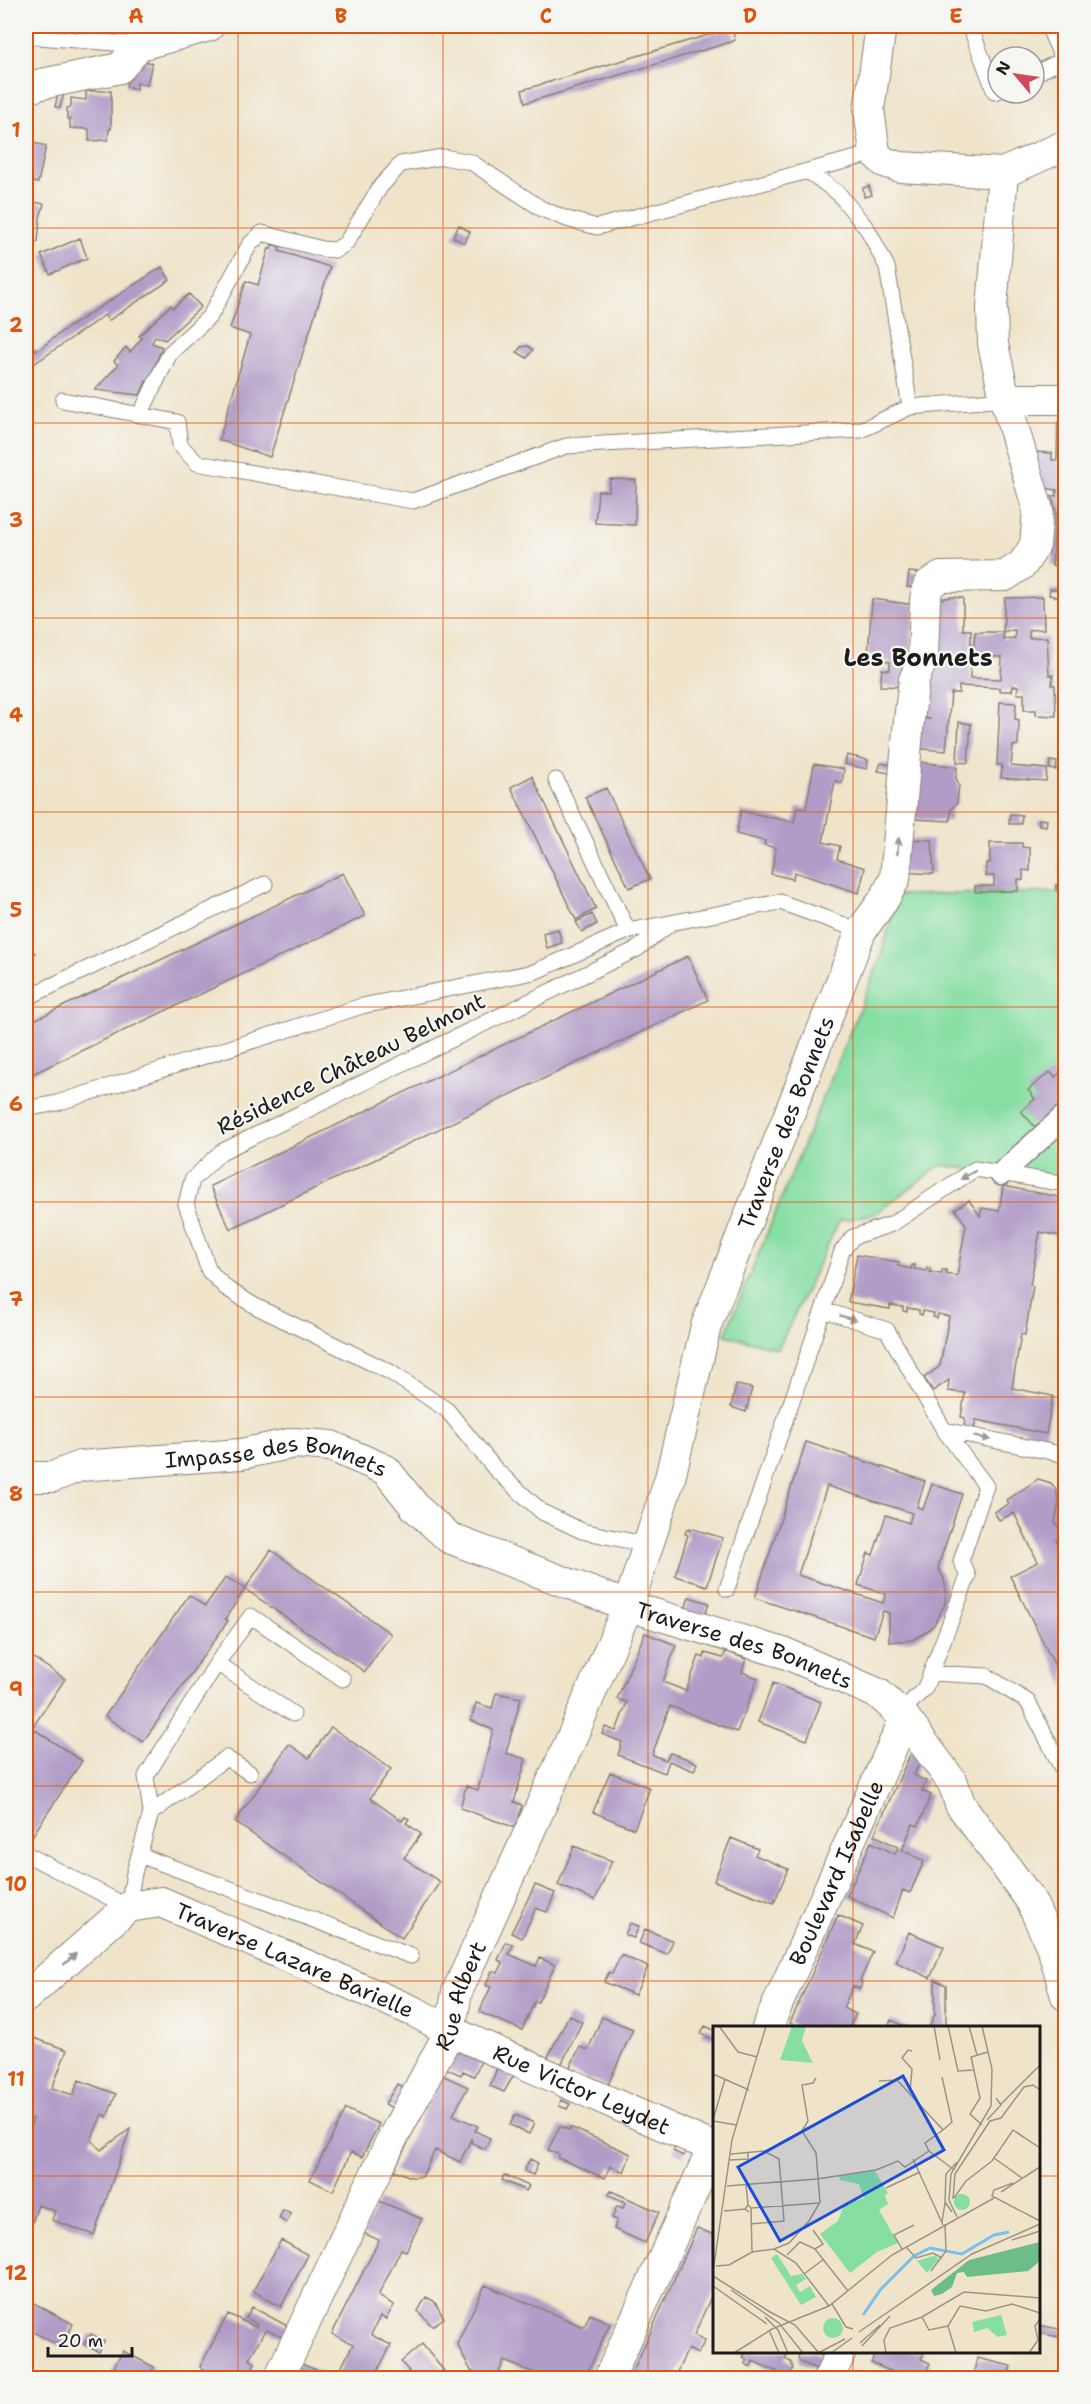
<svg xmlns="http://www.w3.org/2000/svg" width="1091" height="2404" viewBox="0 0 1091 2404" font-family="'Shantell Sans',sans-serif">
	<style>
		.green { fill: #86dea2; stroke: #517d5f; stroke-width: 1.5 }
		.building { fill: #b19cc7; fill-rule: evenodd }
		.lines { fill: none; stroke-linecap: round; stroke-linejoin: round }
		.service-casing { stroke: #868073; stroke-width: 17 }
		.pedestrian-casing { stroke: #868073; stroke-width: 25 }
		.minor-casing { stroke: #868073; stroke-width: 32 }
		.service { stroke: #fff; stroke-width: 15 }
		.pedestrian { stroke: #fff; stroke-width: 22 }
		.minor { stroke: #fff; stroke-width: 30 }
		.oneway { fill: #999 }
		.grid { fill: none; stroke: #de560d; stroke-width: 1.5; stroke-opacity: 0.55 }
		.labels { text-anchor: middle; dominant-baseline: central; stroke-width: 4.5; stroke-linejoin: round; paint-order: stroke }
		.street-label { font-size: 22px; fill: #1c1c1c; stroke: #f6f6f2 }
		.neighbourhood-label { font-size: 24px; font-weight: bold; fill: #1c1c1c; stroke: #f6f6f2 }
		.inset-river { fill: none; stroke: #79bff0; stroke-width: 3 }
		.inset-road { fill: none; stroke: #9b9484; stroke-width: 1.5 }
		.view { fill: #1d4ed8; fill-opacity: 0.15; stroke: #1d4ed8; stroke-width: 3 }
		.inset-edge { fill: none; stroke: #1c1c1c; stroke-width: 3 }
		.neatline { fill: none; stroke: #de560d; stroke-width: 2 }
		.grid-label { font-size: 20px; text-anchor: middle; font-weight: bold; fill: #de560d }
	</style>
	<rect width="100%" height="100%" fill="#f6f6f2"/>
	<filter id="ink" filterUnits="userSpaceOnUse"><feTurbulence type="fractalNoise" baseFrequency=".0167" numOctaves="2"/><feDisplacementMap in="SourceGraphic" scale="12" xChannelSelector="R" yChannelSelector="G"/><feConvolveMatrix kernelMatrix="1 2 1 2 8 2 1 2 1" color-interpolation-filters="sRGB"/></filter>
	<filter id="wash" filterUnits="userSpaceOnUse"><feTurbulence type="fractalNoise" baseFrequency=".008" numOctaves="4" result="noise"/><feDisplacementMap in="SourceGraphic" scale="24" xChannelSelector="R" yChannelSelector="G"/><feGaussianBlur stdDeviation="1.35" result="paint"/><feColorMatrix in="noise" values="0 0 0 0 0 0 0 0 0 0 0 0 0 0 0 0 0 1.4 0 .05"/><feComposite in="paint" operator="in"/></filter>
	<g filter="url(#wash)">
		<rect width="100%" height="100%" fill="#efe4ca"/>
		<!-- green -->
		<path class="green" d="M1065,892V1184L941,1165L875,1214L839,1221L778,1349L725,1335L880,959L898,895Z"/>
		<g id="blocks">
			<!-- building -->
			<path class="building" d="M732,28L735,40L731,42L525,103L522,90Z
				M140,60L152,63L147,85L137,83L136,89L126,87L130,68L140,69Z
				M86,91H111V129H109L108,140L89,141V129L70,128V119H67V108L71,107V98L86,100Z
				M58,93L64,94L60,108L55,107Z
				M26,141L46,146L38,183L26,181Z
				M869,186L872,195L864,197L863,188Z
				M34,202L44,204L40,218L38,242L26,241Z
				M459,225L470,232L464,243L453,237Z
				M80,238L87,258L50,274L41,255Z
				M272,244L280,247L279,251L330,267L270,457L219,440L250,335L230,328L246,281L258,285L269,248L271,249Z
				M162,267L170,280L108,321L105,315L31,366L26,358V355L35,348L37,351L64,330Z
				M189,294L201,307L165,340L155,336L152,343L162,347L148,382L146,381L140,395L95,390L118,365L114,361L126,347L130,352L142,338L139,336L171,305L173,308Z
				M528,346L533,350L527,358L517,352L521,347Z
				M1058,422L1065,423V497H1062V502H1065V548H1063L1061,566H1052L1056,511L1052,496H1056L1057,490L1045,488L1034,452L1052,453V460H1057Z
				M610,479L636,480L635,525L595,523L598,491H609Z
				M909,572L919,573L917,588L907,587Z
				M1050,589H1062L1061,598L1049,595Z
				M951,597L963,598V630H971L970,678L1001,679L1002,657L973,656L975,632H1003L1005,598L1043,597L1044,629L1029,630V638L1047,637L1049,675H1053L1052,685H1055L1056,716L1036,715V710H1024V694H1017L1018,686H1013L1012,691H1000V688L959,686V693H951L946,751L912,748L915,718L931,719L915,717L932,629L940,599ZM1015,630V638L1003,639V632Z
				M872,599L915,605L906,687L880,686L882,669L890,670V662L881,660V657L868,655Z
				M1000,702L1016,703L1015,719L1019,720L1018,745L1013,746L1011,766L1047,769L1046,781L1001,778L1002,765H997Z
				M959,722L971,724L968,763L957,762Z
				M847,755L868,760L867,769L845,764Z
				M1050,761L1057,762L1056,770L1049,769Z
				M919,762L957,767L956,778L959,785L957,803L951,809L950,821L914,819Z
				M881,763L891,765L889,773L878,771Z
				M814,764L844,769L842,783L835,781L823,842L840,846L837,859L865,868L859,893L794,872L793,879L771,874L776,848L764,845L765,841L736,834L741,811L794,822L797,807L806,808Z
				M532,776L596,909L576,920L511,787Z
				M606,788L650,879L629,888L585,797Z
				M1010,814L1022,815L1021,824H1009Z
				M1039,819L1047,820L1046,826L1039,825Z
				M904,839L932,840L934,874L902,872Z
				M990,843H1022V847L1030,848V871L1023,870V880L1018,879V891L975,892V886H994V876H986V863H990Z
				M1060,858H1065V876H1060Z
				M343,873L365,916L26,1077V1024Z
				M1056,885H1065V890H1056Z
				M592,914L597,924L582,932L576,922Z
				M558,929L562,943L547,948L543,933Z
				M26,945L35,953L26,965Z
				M688,956L708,1000L230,1229L210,1186Z
				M1065,1069V1100L1035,1127L1021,1111L1035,1099L1028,1090L1050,1072L1055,1077Z
				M1003,1186L1065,1198V1237L1040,1232L1030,1285L1033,1286L1025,1335L1021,1334L1012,1388L1053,1396L1046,1434L976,1420L974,1430L964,1428L965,1418L961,1417L965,1393L948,1391L949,1380L933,1391L924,1378L940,1366L949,1316L938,1314L937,1318L933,1317L934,1313L923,1311L922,1315L919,1314V1310L907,1308V1312L903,1311V1307L890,1305V1309L848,1302L857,1255L899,1262L898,1266L911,1269L912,1265H915L914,1269L927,1271V1267L930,1268V1272L942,1274V1270H946V1274L957,1276L966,1225L955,1209L969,1200L980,1216L982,1208L999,1211Z
				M736,1385L752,1388L746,1412L731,1407Z
				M806,1442L925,1481L917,1507L923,1509L932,1484L962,1494L938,1567L944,1579L946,1591L945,1604L933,1626L923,1634L912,1640L889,1642V1613L883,1611L874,1637L755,1598ZM827,1486L912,1513L909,1523L886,1515L873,1555L868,1553L858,1585L886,1594L883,1603L798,1575Z
				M1038,1479L1051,1483L1056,1489L1059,1503L1055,1522L1064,1535L1056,1540L1061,1548L1065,1545V1686L1010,1576L1038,1562L1014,1513L999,1520L994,1512L1009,1504L1007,1500Z
				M690,1528L723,1538L707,1586L675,1576L688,1535L685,1534L687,1529L690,1531Z
				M271,1550L391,1634L365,1672L245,1589L225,1619L228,1621L143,1742L105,1716L189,1595L205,1606L226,1577L245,1589Z
				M689,1597L709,1603L704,1619L684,1612Z
				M645,1633L676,1645L663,1682L686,1691L699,1656L704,1658L705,1653L723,1658L726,1651L746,1659L742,1672L758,1678L737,1732L670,1706L652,1755L666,1760L670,1753L685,1758L697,1763L694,1771L669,1761L665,1773L618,1755L622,1742L602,1734L605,1727L616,1731L627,1702L617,1699Z
				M26,1653L65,1679L32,1728L82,1761L31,1838L26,1834Z
				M773,1683L821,1702L807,1740L758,1722Z
				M496,1693L521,1698L506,1753L526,1759L514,1802L522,1805L516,1828L460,1808L466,1786L478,1790L493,1730L471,1720L476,1703L492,1708Z
				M331,1727L391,1769L370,1798L402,1821L405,1817L409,1819L406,1823L421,1834L404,1858L440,1882L402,1938L235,1822L289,1744L309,1758Z
				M914,1746L922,1758L914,1775L926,1781L922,1791L931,1795L918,1826L913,1824L902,1850L924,1861L910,1893L903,1890L893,1918L847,1896L871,1842L895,1854L898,1847L874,1835Z
				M610,1772L650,1788L634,1829L593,1812Z
				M731,1838L758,1849L755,1855L788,1869L774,1903L714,1881Z
				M574,1846L612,1861L595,1900L558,1885Z
				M535,1885L555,1893L547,1912L536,1908L522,1938L511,1933Z
				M838,1915L863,1926L855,1944L873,1952L860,1981L862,1982L860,1989L853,1986L843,2008L856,2014L849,2028H801L790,2023Z
				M630,1923L639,1926L634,1938L625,1935Z
				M645,1929L673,1941L667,1954L639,1943Z
				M909,1932L944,1947L930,1978L896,1962Z
				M506,1942L513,1945L509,1954L536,1966L540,1958L555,1965L538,2002L535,2001L522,2030L479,2012L491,1987L486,1985L488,1980L492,1971L498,1973L503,1963L498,1960Z
				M621,1955L648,1967L635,1995L604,1982L609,1972L612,1974Z
				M935,1980L946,1985V2028H929L935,2014Z
				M569,2015L582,2022L560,2067L546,2061Z
				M602,2017L633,2029L607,2087L568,2071L580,2047L588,2050Z
				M891,2020L909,2028H888Z
				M705,2026L714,2030V2040L701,2034Z
				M26,2035L67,2050L52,2088L73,2095L79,2080L116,2094L107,2117L102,2114L91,2140L101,2150L130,2129L94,2235L52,2220L55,2211L38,2205L26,2241V2140L33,2119L26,2116Z
				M455,2050L481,2061L474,2076L463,2071L461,2075L445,2068Z
				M497,2068L514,2075L504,2092L490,2086Z
				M442,2075L468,2087L453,2115L478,2126L475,2131L490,2138L485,2149L472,2143L471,2139L460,2162L435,2150L422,2177H411L394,2170Z
				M397,2084L406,2089L394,2109L385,2104Z
				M561,2100L570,2104L567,2109L559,2106Z
				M346,2109L379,2124L362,2157L351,2152L333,2191L310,2180Z
				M515,2115L534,2123L529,2134L510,2125Z
				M560,2126L569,2130L570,2127L631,2154L624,2172L610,2166L605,2178L558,2158L559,2155L548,2150Z
				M676,2145L686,2150L683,2156L673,2151Z
				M530,2159L538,2163L533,2175L524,2171Z
				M504,2175L529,2186L526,2191L502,2180Z
				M611,2191L659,2212L645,2243L614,2229L617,2220L612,2218L617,2206L623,2208L625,2202L609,2195Z
				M379,2201L422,2219L406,2251L401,2249L378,2296L394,2305L386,2319L380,2316L371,2335L391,2345L374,2378H342L343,2377L338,2374L353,2344L332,2334L379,2240L363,2233Z
				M283,2210L291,2214L286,2223L279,2218Z
				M697,2228L714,2235V2290L694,2335L705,2340L698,2354L688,2349L674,2378H630Z
				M281,2240L308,2255L281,2307L253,2291Z
				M485,2285L584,2327L590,2314L610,2323L585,2378H547L504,2361L497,2377L494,2378H488L471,2371L457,2344Z
				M426,2297L434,2301L444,2318L432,2326L418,2311Z
				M26,2299L73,2324L61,2347L26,2328Z
				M252,2307L293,2329L288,2340L267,2330L264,2332L249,2359L255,2363L247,2378H209L205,2376L208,2372L200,2367L228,2314L256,2327L257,2324L246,2318Z
				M1038,2325L1065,2330V2338L1038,2333Z
				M91,2334L104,2341L99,2352L84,2345Z
				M422,2344L444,2371L436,2378H400L409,2371L401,2362Z
				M123,2351L154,2367L148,2378H108Z
				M746,2352H788L785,2359L791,2362L793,2368L790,2374L784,2375L753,2361L751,2367L745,2364L747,2359L743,2357Z
				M801,2352H813L825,2357L819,2370L800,2362L798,2357Z
				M876,2352H924L921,2359L930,2363L923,2378H908L871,2363Z
				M977,2358L1011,2366L1007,2378H982L983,2376L974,2372Z
				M297,2362L335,2378H289Z"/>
		</g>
	</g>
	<g filter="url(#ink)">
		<use href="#blocks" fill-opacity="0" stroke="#868073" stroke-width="1.5"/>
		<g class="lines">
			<!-- service casing -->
			<g class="service-casing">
				<path id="service" d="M970,26L995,92L998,91
					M26,36L140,45
					M1034,74L1063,60L1048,26
					M808,171L839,194L868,230L887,267L910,407
					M63,400L177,422L180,445L197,463L413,501L566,446L861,430L910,407L1005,399
					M140,415L170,353L210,316L250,244L262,233L322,249L336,250L346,243L380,187L401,164L443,157L471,162L542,209L567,219L597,227L875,153
					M556,780L628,931
					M26,998L265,884
					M26,1109L57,1103L362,1006L534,972L628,931L780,902L861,931
					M1066,1184L975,1169L892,1224L853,1237L842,1251L823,1310L887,1330L944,1430L1066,1455
					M648,1545L582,1531L542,1512L496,1470L447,1410L390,1372L255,1306L226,1288L209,1271L186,1204L192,1180L221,1152L637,949L671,923
					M727,1589L823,1310
					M217,1663L251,1616L343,1679
					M931,1673L987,1676L1028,1702L1066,1776
					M900,1713L925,1688L968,1576L961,1561L986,1486L944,1430
					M151,1813L226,1758L250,1773
					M26,1854L128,1907L134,1873L151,1813L146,1776L217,1663L293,1714
					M139,1855L411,1956"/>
			</g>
			<!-- pedestrian casing -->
			<g class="pedestrian-casing">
				<path id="pedestrian" d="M1001,1174L1066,1115"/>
			</g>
			<!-- minor casing -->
			<g class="minor-casing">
				<g id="minor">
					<path d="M881,26L869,110L875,153L884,162L900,167L1003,173L1066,145"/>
					<path d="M26,90L37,85L120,68L140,45L209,26"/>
					<path d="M1005,399H1066"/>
					<path id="s1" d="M26,1477H53L80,1466L241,1454L294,1443L331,1446L386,1470L416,1508L449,1538L628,1606L787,1654L879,1694L905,1718L953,1783L960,1804L1031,1901L1053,1950L1066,1996"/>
					<path id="s2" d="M26,1997L128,1907L161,1902L415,2012L450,2031L714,2148"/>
					<path id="s3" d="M767,2028L905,1718"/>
					<path id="s4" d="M279,2378L391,2141L450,2031L457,1992L569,1744L628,1606L670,1478L706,1326L861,931L883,901L895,879L909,720L914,680L923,658L925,599L929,584L941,577L1005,576L1023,564L1035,545L1038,510L1005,399L993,344L992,308L1003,173"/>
					<path d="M609,2378L714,2145"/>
					<path d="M829,2378L841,2352"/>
				</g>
			</g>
			<!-- service -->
			<use href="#service" class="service"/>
			<!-- pedestrian -->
			<use href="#pedestrian" class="pedestrian"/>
			<!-- minor -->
			<use href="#minor" class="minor"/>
		</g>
		<!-- one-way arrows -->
		<defs><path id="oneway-solid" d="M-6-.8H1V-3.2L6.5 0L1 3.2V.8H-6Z" transform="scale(1.5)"/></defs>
		<g class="oneway">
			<use href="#oneway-solid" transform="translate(898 846) rotate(-85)"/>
			<use href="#oneway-solid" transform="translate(968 1175) rotate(150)"/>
			<use href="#oneway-solid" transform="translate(848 1318) rotate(17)"/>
			<use href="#oneway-solid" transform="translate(982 1438) rotate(11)"/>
			<use href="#oneway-solid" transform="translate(70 1959) rotate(-42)"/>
		</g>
	</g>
	<!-- grid -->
	<path class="grid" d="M238,26V2378M443,26V2378M648,26V2378M853,26V2028M26,228H1066M26,423H1066M26,618H1066M26,812H1066M26,1007H1066M26,1202H1066M26,1397H1066M26,1592H1066M26,1786H1066M26,1981H1066M26,2176H714M1038,2176H1066M853,2352V2378"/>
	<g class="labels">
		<!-- street labels -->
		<g class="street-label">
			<text transform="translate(351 1064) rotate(-26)">Résidence Château Belmont</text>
			<text stroke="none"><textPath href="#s4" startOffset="1358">Traverse des Bonnets</textPath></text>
			<text stroke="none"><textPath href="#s1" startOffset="255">Impasse des Bonnets</textPath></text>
			<text stroke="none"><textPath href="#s1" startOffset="776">Traverse des Bonnets</textPath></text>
			<text stroke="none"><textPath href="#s3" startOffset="170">Boulevard Isabelle</textPath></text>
			<text stroke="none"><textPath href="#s2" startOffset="315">Traverse Lazare Barielle</textPath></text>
			<text stroke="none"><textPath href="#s4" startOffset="424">Rue Albert</textPath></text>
			<text stroke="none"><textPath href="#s2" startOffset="630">Rue Victor Leydet</textPath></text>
		</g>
		<!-- neighbourhood labels -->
		<g class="neighbourhood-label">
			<text x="918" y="658">Les Bonnets</text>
		</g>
	</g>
	<!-- overview -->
	<g transform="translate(713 2026)">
		<rect width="327" height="327" fill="#efe4ca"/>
		<path d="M79,0H93L89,15L100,37L67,34ZM162,145L175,167L172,169L175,178L166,184L185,217L164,226L137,247L107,208L125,195L131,178L151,172L146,158L127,154L126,150ZM241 176a8 8 0 1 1 16 0a8 8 0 1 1-16 0ZM64,228L78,250L89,248L93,253L83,259L87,266L97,260L103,271L88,279L58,232ZM223,229L225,234L214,247L204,235ZM288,289L294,309L285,311L274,302L261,306L259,296ZM110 302a10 10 0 1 1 20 0a10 10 0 1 1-20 0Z" fill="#86dea2"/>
		<path d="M327,216V235L315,245L254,251L251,246L244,247L239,261L229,268L221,270L218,264L256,234Z" fill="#6cbd88"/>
		<path class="inset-river" d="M150,289L168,263L201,230L217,222L249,228L281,209L296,206"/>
		<path class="inset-road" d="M6,0L25,26L44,31M221,0L227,34M235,0L245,45L260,44M256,0L264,29M0,48L36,64M229,51L239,96L230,104M166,55L184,54L230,104L212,117L216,125L240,143M197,66L199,43L189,32L195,24L199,25M288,78L327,39M0,94L12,53M274,94L288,79L283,72M0,95L23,99M269,99L257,88L267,72L258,31L275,26M18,128L51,125L66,133L71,195L37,198M281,132L309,152M200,133L230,199M17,134L35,133V127M300,157L281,164L279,170L327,195M33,159L35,179M14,160L104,153L163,144L185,135L192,141L216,125M173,162L207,146M288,166L327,141M241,172L253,155L279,135L300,104L327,122M240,173L242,148L277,95L288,92L311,61L320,59L327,64M38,182L106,177M11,185L32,183M36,186L32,183L35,179L38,182L39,226M239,186L232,176L233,148L244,136M244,191L236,174L238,148L278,80L279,43L269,0M229,196L232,177M299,214L327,205M193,221L203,232L220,227L229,232M61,223L76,217L96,195L107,176L103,127L89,105L95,95L89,59L100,57L103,52M102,223L135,265M189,223L181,209L201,199M74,229L87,216L102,223L110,218L100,204M3,240L16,239L39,226L61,223L83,237L116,280M218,245L233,225L232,198M0,246L19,114L53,0M91,248L111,233M0,250L57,286M0,260L54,298M18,264L66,297L90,327M119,278L133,301L140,303M57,286L82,299L106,327M52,291L65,304L75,327M209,291L216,304L235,300M59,303L116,280L179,229L281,172M56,304L66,327M146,306L259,228L327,198M147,317L167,299M149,320L177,290M21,327L59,303M105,327L132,313M118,327L139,312M173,327L171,314L177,302L209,291L251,266L327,272M243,327L235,300L247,280L273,285L299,278L327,287M316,327L325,314L322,300L327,293"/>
		<path class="view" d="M190,50L231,124L67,215L25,141Z"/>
		<rect width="327" height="327" class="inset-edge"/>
	</g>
	<!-- margin -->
	<rect width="1091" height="2404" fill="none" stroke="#f6f6f2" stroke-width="66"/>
	<!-- north arrow -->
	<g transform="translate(1016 75) rotate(299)"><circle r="28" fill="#f6f6f2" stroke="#9f9f9c" stroke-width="1.5"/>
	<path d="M0-4.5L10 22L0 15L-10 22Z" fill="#d1495b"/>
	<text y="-9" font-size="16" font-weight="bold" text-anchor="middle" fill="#1c1c1c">N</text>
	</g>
	<!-- scale -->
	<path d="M48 2347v9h84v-9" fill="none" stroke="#1c1c1c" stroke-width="3"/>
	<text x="57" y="2347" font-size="18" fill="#1c1c1c" stroke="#f6f6f2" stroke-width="4.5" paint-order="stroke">20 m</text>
	<rect x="33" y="33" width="1025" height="2338" class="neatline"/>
	<g class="grid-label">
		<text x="136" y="23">A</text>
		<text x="341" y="23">B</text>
		<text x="546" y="23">C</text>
		<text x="750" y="23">D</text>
		<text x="956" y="23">E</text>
		<text x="16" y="137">1</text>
		<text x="16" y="332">2</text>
		<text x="16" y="527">3</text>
		<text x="16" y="722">4</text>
		<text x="16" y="917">5</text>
		<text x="16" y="1111">6</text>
		<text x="16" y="1306">7</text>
		<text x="16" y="1501">8</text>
		<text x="16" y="1696">9</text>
		<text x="16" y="1891">10</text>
		<text x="16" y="2086">11</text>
		<text x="16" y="2280">12</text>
	</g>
</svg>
